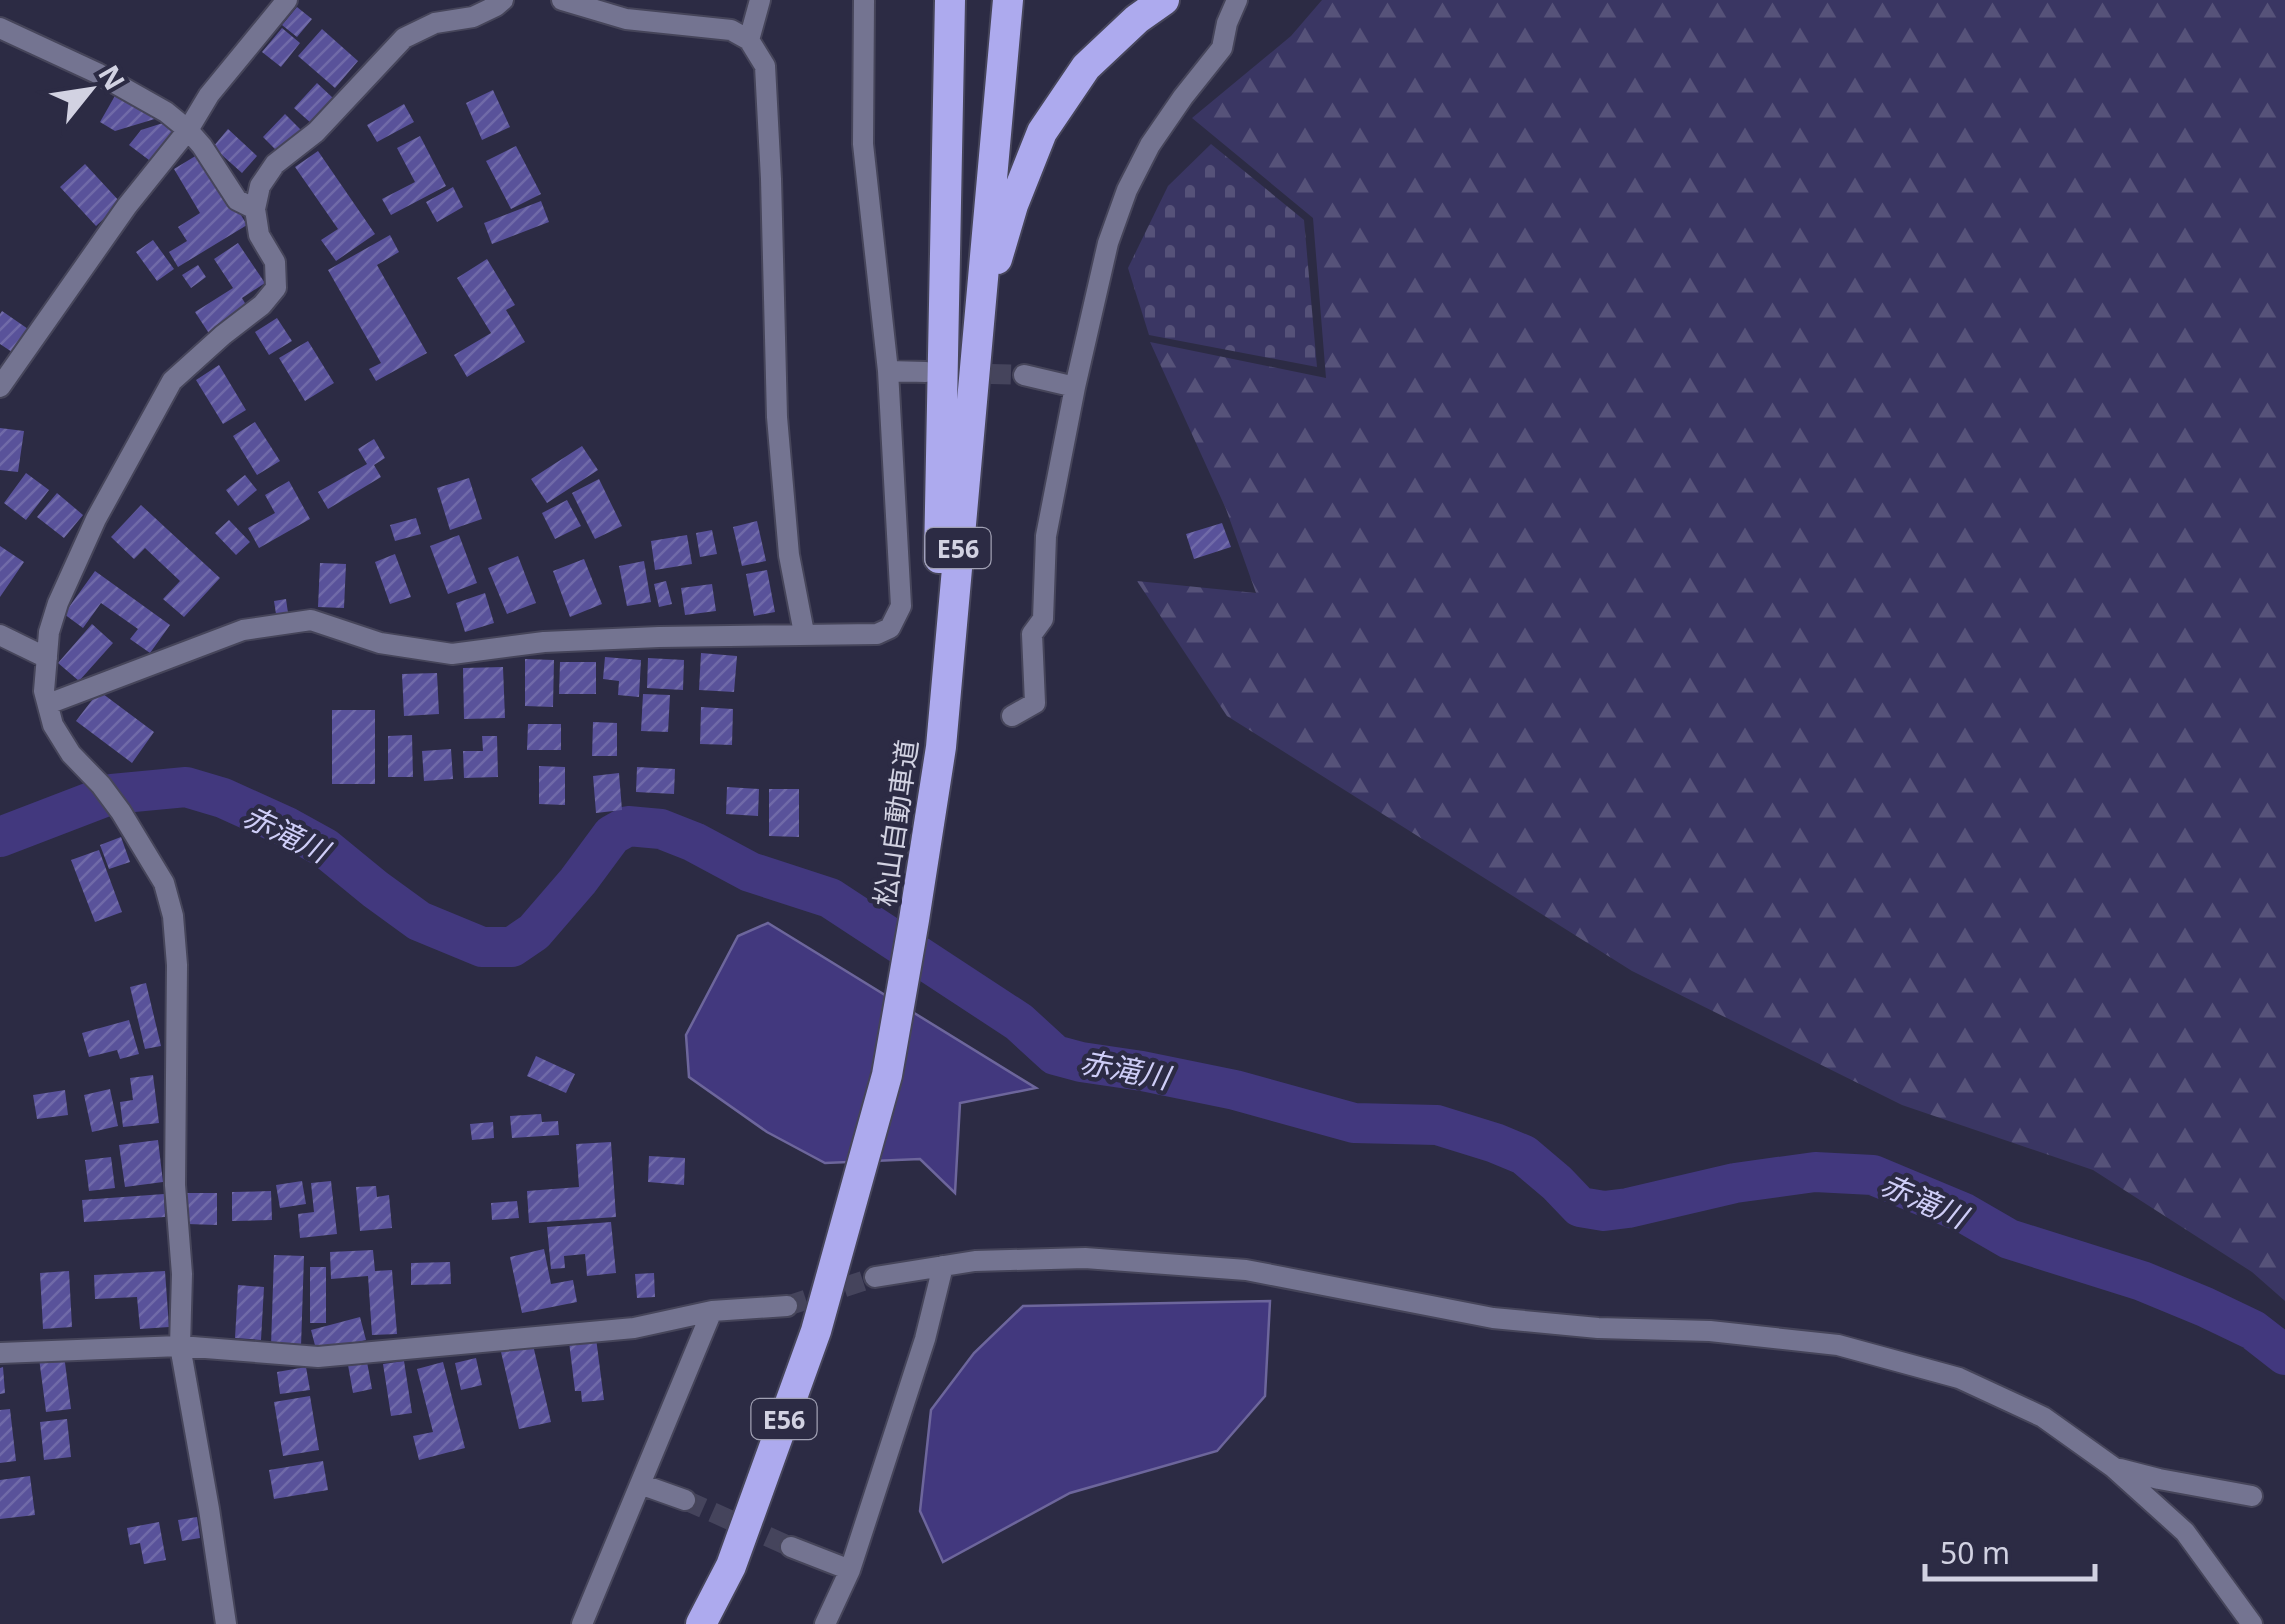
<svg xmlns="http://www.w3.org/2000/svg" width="2285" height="1624" viewBox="0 0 2285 1624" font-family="'Noto Sans','Noto Sans JP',sans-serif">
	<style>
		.forest { fill: url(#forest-firs) }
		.cemetery { fill: url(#cemetery-stones) }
		.water { fill: #42387e; stroke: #6d669c; stroke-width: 2.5 }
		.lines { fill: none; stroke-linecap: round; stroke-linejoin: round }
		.river { stroke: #42387e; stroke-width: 40 }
		.building { fill: url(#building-hatch) }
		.minor-tunnel { stroke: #45445c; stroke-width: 20; stroke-dasharray: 20 10; stroke-linecap: butt }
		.minor-casing { stroke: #46455a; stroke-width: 24 }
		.motorway-casing { stroke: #46455a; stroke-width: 34 }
		.minor { stroke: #747491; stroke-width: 20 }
		.motorway { stroke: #adaaee; stroke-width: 30 }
		.labels { text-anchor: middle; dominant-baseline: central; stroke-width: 9; stroke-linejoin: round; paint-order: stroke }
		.shield { fill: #2c2b44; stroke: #a0a0b3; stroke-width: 2.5 }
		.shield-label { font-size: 25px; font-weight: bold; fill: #d2d2e2 }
		.street-label { font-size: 28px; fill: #d2d2e2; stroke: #2c2b44 }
		.water-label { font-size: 30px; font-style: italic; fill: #cecdf7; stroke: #2c2b44 }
	</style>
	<defs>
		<pattern id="forest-firs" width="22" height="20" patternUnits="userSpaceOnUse" patternTransform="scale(2.5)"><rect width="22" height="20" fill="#3a3663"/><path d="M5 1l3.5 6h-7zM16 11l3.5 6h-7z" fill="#565279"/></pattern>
		<pattern id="cemetery-stones" width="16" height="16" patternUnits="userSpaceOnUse" patternTransform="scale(2.5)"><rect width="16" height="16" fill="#3a3663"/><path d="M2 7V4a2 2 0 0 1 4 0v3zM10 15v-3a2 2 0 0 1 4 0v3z" fill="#565279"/></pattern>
		<pattern id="building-hatch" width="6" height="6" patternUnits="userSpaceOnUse" patternTransform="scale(2.5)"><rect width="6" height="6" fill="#59529a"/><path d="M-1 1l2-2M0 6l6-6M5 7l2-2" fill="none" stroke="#706aa8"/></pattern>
	</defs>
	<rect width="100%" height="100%" fill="#2c2b44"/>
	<!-- forest -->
	<path class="forest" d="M1322,0H2285V1301L2252,1272L2093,1170L1902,1105L1632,971L1227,716L1137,581L1256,593L1226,509L1150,342L1326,378L1313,218L1192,118L1291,36Z"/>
	<!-- cemetery -->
	<path class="cemetery" d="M1211,144L1304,220L1317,367L1149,335L1128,268L1168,186Z"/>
	<!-- water -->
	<path class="water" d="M768,923L1036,1088L960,1103L955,1193L920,1159L825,1163L767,1132L689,1077L686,1035L738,936Z
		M1270,1301L1265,1396L1217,1451L1070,1493L943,1562L920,1511L931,1410L974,1353L1023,1306Z"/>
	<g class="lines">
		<!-- river -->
		<path class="river" d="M0,837L112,794L186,787L223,798L287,827L325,848L375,889L419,921L482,947H512L534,932L578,881L612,835L628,826L661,829L694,842L750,872L830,898L1019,1022L1055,1055L1081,1062L1142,1071L1235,1090L1354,1123L1437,1125L1495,1143L1524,1155L1557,1183L1580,1207L1604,1211L1628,1208L1735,1183L1815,1172L1873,1175L1964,1213L2009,1239L2142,1281L2205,1307L2253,1330L2285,1355"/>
	</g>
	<!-- building -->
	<path class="building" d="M297,7L312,19L297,37L282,25Z
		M282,28L300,43L281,67L262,52Z
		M322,29L358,61L335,88L298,56Z
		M317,83L334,99L312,124L294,108Z
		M493,90L510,127L482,140L466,103Z
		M116,94L158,118L115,131L100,122Z
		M404,104L414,122L377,142L367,125Z
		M285,114L301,130L278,152L263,137Z
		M163,123L176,132L153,163L129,145L141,130Z
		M228,129L257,156L242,173L213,147Z
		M420,136L446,186L391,215L382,199L415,182L397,148Z
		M516,146L541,194L511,209L486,161Z
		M318,151L375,234L336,261L321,240L338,229L295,167Z
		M202,152L247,225L178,267L169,252L187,241L178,227L200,213L174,169Z
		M85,164L121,203L96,226L60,187Z
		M453,187L463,207L437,222L426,202Z
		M541,201L549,222L492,244L484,223Z
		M390,235L399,252L377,265L427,353L376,381L369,369L381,363L328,270Z
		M153,240L174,269L157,281L136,252Z
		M238,243L265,283L242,298L249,310L210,335L195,312L233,288L214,259Z
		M487,259L515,305L506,310L525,342L467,377L454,355L491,333L457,278Z
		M198,265L206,277L191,288L182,275Z
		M2,311L31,331L15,354L0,344V314Z
		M277,318L292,341L269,355L255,332Z
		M308,341L334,383L305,401L279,358Z
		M219,365L246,410L223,424L196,380Z
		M255,422L280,461L257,475L233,436Z
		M0,428L24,431L18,472L0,470Z
		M374,439L385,458L374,465L381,477L328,509L318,492L367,464L358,449Z
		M582,446L598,470L547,503L531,479Z
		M26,473L49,490L26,520L4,503Z
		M245,475L257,490L238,506L226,490Z
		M469,478L482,519L450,530L437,488Z
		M599,479L622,526L595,539L572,493Z
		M289,481L310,519L259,548L248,528L275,513L265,495Z
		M57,493L83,515L64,538L37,517Z
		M567,500L581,526L555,539L542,513Z
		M141,505L220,578L184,617L163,599L180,581L145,548L134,559L111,537Z
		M416,518L421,534L395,541L390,525Z
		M229,520L250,542L236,555L215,533Z
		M757,521L766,561L742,566L733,527Z
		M1222,523L1231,547L1194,559L1186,534Z
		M712,530L717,554L700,557L696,533Z
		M459,535L477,583L448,594L430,546Z
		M687,535L692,564L655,570L651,541Z
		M0,546L24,562L0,597Z
		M395,554L411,597L390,604L375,562Z
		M518,556L536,603L507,614L488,568Z
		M584,559L602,604L570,617L553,571Z
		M644,561L651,602L627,606L619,566Z
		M320,563L346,564L344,608L318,607Z
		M767,570L775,612L754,616L746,574Z
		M95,571L170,625L150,653L130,639L138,629L101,603L83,628L64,614Z
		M666,581L672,604L659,607L654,584Z
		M712,584L716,611L685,615L681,588Z
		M485,593L494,623L465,632L456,603Z
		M286,599L288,613L276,614L274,601Z
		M92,624L113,643L79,681L58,663Z
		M701,653L737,656L734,692L699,690Z
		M605,657L641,660L639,697L618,695L619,681L603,679Z
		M648,658L684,660L683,690L647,688Z
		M525,659L554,660L553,707L525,706Z
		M560,662H596V694H559Z
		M503,667L505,718L464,719L463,668Z
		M437,673L439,714L404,716L402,674Z
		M99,691L154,732L132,763L76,721Z
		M643,694L670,695L668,732L641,731Z
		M701,707L733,709L732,745L700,744Z
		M332,710H375V784H332Z
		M593,722L617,723V756H592Z
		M528,724H561V750H527Z
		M412,735L413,777H388V736Z
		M482,736H497L498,777L464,778L463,751H483Z
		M451,749L453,779L424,781L422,751Z
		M539,766L565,767V805L539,804Z
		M637,767L675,769L674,794L636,792Z
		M619,773L622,810L596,813L593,776Z
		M727,787L759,789L758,816L726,814Z
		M769,789H799V837L769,836Z
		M121,837L130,862L109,869L100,845Z
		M99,850L122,912L95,922L71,860Z
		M146,983L161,1046L145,1049L130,987Z
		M129,1020L139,1054L120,1059L117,1050L89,1057L82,1033Z
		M536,1056L575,1074L566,1093L527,1076Z
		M153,1075L159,1123L123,1127L120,1102L133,1100L130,1078Z
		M110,1089L118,1126L92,1132L84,1095Z
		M65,1090L68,1115L37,1119L33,1095Z
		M541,1114L542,1122L558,1121L559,1135L512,1138L510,1116Z
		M493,1122L494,1138L472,1140L470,1124Z
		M158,1140L163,1182L125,1187L119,1145Z
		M611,1142L616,1217L529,1223L527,1191L579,1187L576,1144Z
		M649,1156L685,1158L684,1185L648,1182Z
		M111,1157L115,1188L89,1191L85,1160Z
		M302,1181L306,1204L280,1208L276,1185Z
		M331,1181L337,1234L300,1238L298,1214L314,1212L311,1183Z
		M376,1186L377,1197L389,1195L392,1228L360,1231L356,1187Z
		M271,1191L272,1220L232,1221V1192Z
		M187,1193H217V1225L187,1224Z
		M164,1194L165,1217L84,1222L82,1200Z
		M517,1201L519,1218L492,1220L491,1203Z
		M611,1222L616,1273L587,1276L585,1254L564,1256L565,1268L551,1269L547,1227Z
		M544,1249L551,1284L573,1280L577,1302L522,1313L510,1257Z
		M373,1250L375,1271L392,1270L397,1334L372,1335L368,1276L331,1279L330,1252Z
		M274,1255L304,1256L301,1347L271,1346Z
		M450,1262L451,1284L411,1285V1263Z
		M310,1267H326V1323H310Z
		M69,1271L72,1327L43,1329L40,1273Z
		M165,1271L169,1327L140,1329L137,1297L95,1299L94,1275Z
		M654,1273L655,1297L637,1298L635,1274Z
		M238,1285L264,1287L261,1340L235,1338Z
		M360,1317L366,1340L317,1353L311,1330Z
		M596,1338L604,1400L582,1402L581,1391H575L569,1342Z
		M533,1345L551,1422L519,1429L501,1352Z
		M64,1355L71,1409L46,1412L39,1358Z
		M476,1358L482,1385L461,1390L455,1363Z
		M404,1361L412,1413L391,1416L383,1364Z
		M367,1362L372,1389L353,1393L348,1365Z
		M443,1362L465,1448L419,1460L413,1436L433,1432L417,1369Z
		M3,1367L5,1393L0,1394V1368Z
		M306,1367L310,1390L280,1394L277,1372Z
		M310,1396L319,1450L283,1456L274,1402Z
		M10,1409L16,1461L0,1463V1410Z
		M67,1419L71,1457L44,1460L40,1422Z
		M323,1461L328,1490L274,1499L269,1470Z
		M30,1476L35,1515L0,1519V1480Z
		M197,1517L200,1538L182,1541L178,1520Z
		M159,1522L166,1560L144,1564L140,1543L130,1545L127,1528Z"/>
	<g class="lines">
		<!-- minor-tunnel -->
		<path class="minor-tunnel" d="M931,372L1024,375
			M787,1306L875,1277
			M685,1500L791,1547"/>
		<!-- minor casing -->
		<g class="minor-casing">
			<path id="minor" d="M562,0L626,19L731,30L749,40L765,66L771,179L777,417L789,555L804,633
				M0,28L97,73L166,112L188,130L202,146L237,200L255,209
				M749,40L760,0
				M888,371L926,372
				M1024,375L1075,387
				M0,387L127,206L188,130L209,95L287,0
				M0,635L47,658
				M48,704L243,630L311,620L380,643L452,654L544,642L659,637L877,634L890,628L901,606L888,371L863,144L864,0
				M1012,716L1035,703L1032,634L1043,619L1046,536L1075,387L1108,243L1127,190L1150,145L1183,97L1222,48L1227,23L1237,0
				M875,1277L975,1261L1085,1258L1246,1270L1493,1318L1598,1328L1710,1331L1838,1345L1959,1378L2043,1417L2113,1467L2185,1532L2252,1624
				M0,1353L180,1346L318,1357L634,1328L712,1311L787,1306
				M2120,1469L2159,1479L2252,1496
				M640,1484L685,1500
				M791,1547L850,1570L925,1339L943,1266
				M226,1624L209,1509L180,1346L182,1274L175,1185L177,965L173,916L164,883L121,812L101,785L71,754L53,725L44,691L49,632L58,603L96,519L172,381L223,335L262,305L276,288L275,262L259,235L255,209L260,186L275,164L316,132L404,38L435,23L473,17L496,6L503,0
				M582,1624L712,1311
				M825,1624L850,1570"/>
		</g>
		<!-- motorway casing -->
		<g class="motorway-casing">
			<path id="motorway" d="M997,259L1013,205L1042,132L1086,67L1137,19L1164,0
				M939,558L950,0
				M701,1624L731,1566L816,1331L887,1075L914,920L941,747L1008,0"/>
		</g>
		<!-- minor -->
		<use href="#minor" class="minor"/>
		<!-- motorway -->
		<use href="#motorway" class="motorway"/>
	</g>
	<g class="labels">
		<!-- shield labels -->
		<g class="shield">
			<rect x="925.5" y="528" width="65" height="40" rx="8"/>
			<rect x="751.5" y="1399" width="65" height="40" rx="8"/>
		</g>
		<g class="shield-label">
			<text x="958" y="548">E56</text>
			<text x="784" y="1419">E56</text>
		</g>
		<!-- street labels -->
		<g class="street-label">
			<text transform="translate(895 823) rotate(-82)">松山自動車道</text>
		</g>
		<!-- water labels -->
		<g class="water-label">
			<text transform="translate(286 833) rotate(26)">赤滝川</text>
			<text transform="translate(1125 1069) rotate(11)">赤滝川</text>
			<text transform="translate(1924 1200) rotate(24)">赤滝川</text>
		</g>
	</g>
	<!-- north arrow -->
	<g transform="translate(90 90) rotate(60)" stroke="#2c2b44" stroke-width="8" paint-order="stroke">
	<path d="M0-8L18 38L0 25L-18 38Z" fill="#d2d2e2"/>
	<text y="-15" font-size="28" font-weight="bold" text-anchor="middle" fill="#d2d2e2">N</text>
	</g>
	<!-- scale -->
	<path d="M1925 1564v15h170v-15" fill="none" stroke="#d2d2e2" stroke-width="5"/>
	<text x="1940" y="1564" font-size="30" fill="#d2d2e2" stroke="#2c2b44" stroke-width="8" paint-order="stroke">50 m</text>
</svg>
